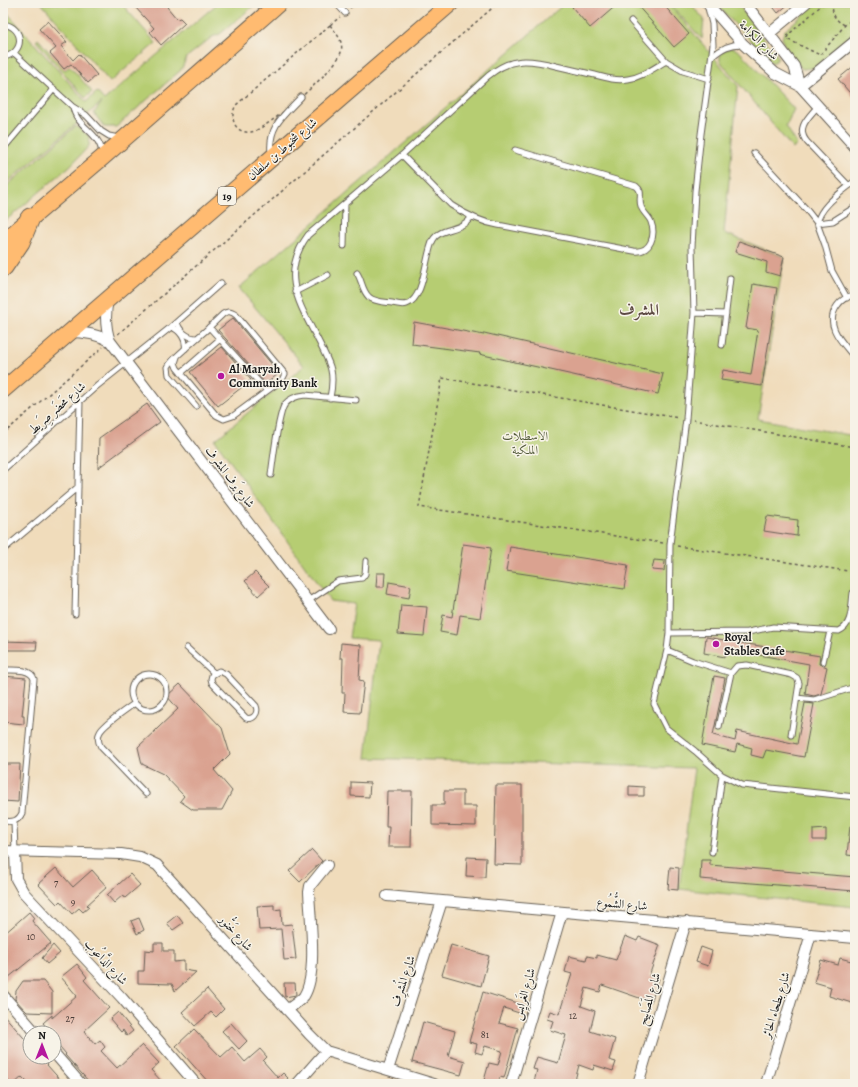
<svg xmlns="http://www.w3.org/2000/svg" width="858" height="1087" viewBox="0 0 858 1087" font-family="Alegreya,Amiri,serif">
	<style>
		.green { fill: #b6cd72; stroke: #697447 }
		.building { fill: #daa290 }
		.lines { fill: none; stroke-linecap: round; stroke-linejoin: round }
		.lane-casing { stroke: #665f54; stroke-width: 7 }
		.street-casing { stroke: #665f54; stroke-width: 12 }
		.primary-casing { stroke: #665f54; stroke-width: 18 }
		.highway-casing { stroke: #665f54; stroke-width: 21 }
		.path { stroke: #665f54; stroke-width: 1.5; stroke-dasharray: 3 3; stroke-linecap: butt }
		.lane { stroke: #fff; stroke-width: 5 }
		.street { stroke: #fff; stroke-width: 10 }
		.primary { stroke: #ffbb71; stroke-width: 16 }
		.highway { stroke: #ffbb71; stroke-width: 19 }
		.poi-dot { fill: #b5179e; stroke: #f7f3e8; stroke-width: 1.5 }
		.labels { text-anchor: middle; dominant-baseline: central; stroke-width: 3; stroke-linejoin: round; paint-order: stroke }
		.number-label { font-size: 10px; fill: #4c3e39 }
		.shield { fill: #f7f3e8; stroke: #5e5c59; stroke-width: 1 }
		.shield-label { font-size: 11px; font-weight: bold; fill: #1c1c1c }
		.street-label { font-size: 12px; fill: #1c1c1c; stroke: #f7f3e8 }
		.poi-label { font-size: 12px; font-weight: bold; fill: #1c1c1c; stroke: #f7f3e8; text-anchor: start }
		.park-label { font-size: 12px; fill: #525a3a; stroke: #f7f3e8 }
		.district-label { font-size: 16px; font-weight: bold; fill: #5e4b45; stroke: #f7f3e8 }
	</style>
	<rect width="100%" height="100%" fill="#f7f3e8"/>
	<filter id="ink" filterUnits="userSpaceOnUse"><feTurbulence type="fractalNoise" baseFrequency=".025" numOctaves="2"/><feDisplacementMap in="SourceGraphic" scale="8" xChannelSelector="R" yChannelSelector="G"/><feConvolveMatrix kernelMatrix="1 2 1 2 8 2 1 2 1" color-interpolation-filters="sRGB"/></filter>
	<filter id="wash" filterUnits="userSpaceOnUse"><feTurbulence type="fractalNoise" baseFrequency=".012" numOctaves="4" result="noise"/><feDisplacementMap in="SourceGraphic" scale="16" xChannelSelector="R" yChannelSelector="G"/><feGaussianBlur stdDeviation="0.9" result="paint"/><feColorMatrix in="noise" values="0 0 0 0 0 0 0 0 0 0 0 0 0 0 0 0 0 1.4 0 .05"/><feComposite in="paint" operator="in"/></filter>
	<g filter="url(#wash)">
		<rect width="100%" height="100%" fill="#f0dcbb"/>
		<!-- green -->
		<path class="green" d="M41,3H121L156,43L110,82Z
			M218,3H257L220,34L212,37L187,57L181,70L116,127H104L94,113L102,102L3,186V8L86,102L97,92L104,100Z
			M565,3H668L738,86L724,233L784,257L758,419L855,436V907L679,889L694,768L366,758L379,640L349,638L354,604L330,601L215,440L304,366L239,288Z
			M669,3H690L704,19L702,39Z
			M715,3H737L775,53L778,57L776,61L772,63Z
			M816,3H855V27L849,38L815,68L802,69L792,57L783,43L782,39L784,31Z
			M38,39L65,70L70,66L92,92L85,98L36,41Z
			M729,48H734L741,53L794,109L786,126L797,144L793,149L720,61C719,53 723,51 729,48Z
			M76,126L89,136V146L70,166L3,223V189Z"/>
		<g id="blocks">
			<!-- building -->
			<path class="building" d="M140,3H171L167,7L177,19L180,18L185,23L161,45L150,32L154,28L135,7Z
				M577,3H619L590,28L572,7Z
				M635,3H662L689,34L674,47Z
				M770,3H790L778,13Z
				M48,21L67,42L61,46L73,60L79,54L97,75L88,83L71,64L64,69L50,53L56,48L39,29Z
				M855,65V99L838,79Z
				M739,241L784,257L780,276L766,272L767,262L735,252Z
				M753,284L777,288L762,386L721,380L723,370L751,375L758,330L746,328Z
				M233,318L279,373L266,384L218,330Z
				M414,322L484,335V333L663,374L658,394L479,354L480,353L412,344Z
				M222,347L251,380L218,406L190,372Z
				M147,404L160,422L98,468L99,438Z
				M767,516L798,520L797,536L764,531Z
				M463,544L491,548L480,618L460,615L457,635L440,632L443,615L452,617Z
				M510,547L628,565L624,589L506,571Z
				M654,560L665,561L664,571L652,570Z
				M255,572L269,586L258,596L245,581Z
				M377,573H385L384,587H376Z
				M389,582L411,586L409,598L387,594Z
				M401,605L427,607L424,636L398,634Z
				M706,637L820,656L819,664L827,667L821,694L814,696L805,694L809,664L726,649L725,657L704,653Z
				M3,641L37,642L36,650H3Z
				M341,643L361,645L359,680L364,681L360,713L344,712L345,693H342L343,658H340Z
				M3,676L26,678L22,716H24V724L3,722Z
				M714,676L725,678L713,735L735,741L737,731L797,744L805,703L814,704L804,757L766,750L763,758L751,755L752,748L737,744L735,752L702,745Z
				M180,684L222,728L230,754L214,770L232,791L222,810H193L180,801L184,796L163,774L142,764L138,747L178,709L167,696Z
				M3,764H20L18,802L3,801Z
				M351,782L370,783L369,797L351,796Z
				M496,785H522V865L494,864Z
				M629,786L644,787V796H629Z
				M387,791H412L411,847H388L389,827H386Z
				M444,791H463V806H476V826L432,825V805H444Z
				M850,826H855V856L847,855Z
				M826,829V840H813V830Z
				M312,850L322,861L300,882L289,871Z
				M467,857L486,858L485,877L466,876Z
				M701,860H710V865L855,877V891L700,879Z
				M670,867L679,868L678,890L668,889Z
				M56,868L73,887L92,870L107,887L87,905L89,907L83,912L79,908L72,914L60,901L57,904L38,884Z
				M130,874L140,885L125,898L123,895L114,903L107,895Z
				M274,905V910L281,909L282,925L292,924L296,959L284,960L281,929L259,930L257,906Z
				M29,912L34,918L32,921L51,943L3,982V935Z
				M177,915L183,923L173,930L167,923Z
				M139,918L144,930L137,934L131,921Z
				M625,936L637,941L639,937L660,945L649,976L659,979L651,1002L602,985L600,992L586,988L581,1006L595,1011L590,1031L615,1039L609,1060L616,1062L613,1071L594,1065L593,1070L579,1065L574,1084H542L534,1082L537,1070L533,1069L537,1057L558,1063L566,1035L550,1030L553,1021L547,1019L550,1011L559,1014L572,974L565,972L569,956L586,960L587,956L597,958V955L616,960Z
				M154,943H163V951H174V962L184,961V970L196,972L175,991L172,984L138,983V971H144L145,950L154,951Z
				M53,945L60,953L47,964L42,958Z
				M451,945L489,956L481,986L442,975Z
				M701,947L712,951L708,966L696,962Z
				M840,958L855,962V1004L829,996L831,987L814,982L821,960L838,965Z
				M77,964L87,977L84,980L109,1008L84,1031L95,1044L100,1040L105,1047L101,1051L117,1068L142,1045L159,1063L151,1070L164,1084H91L65,1055L66,1054L54,1040V1033H51L43,1023L52,1015V1018L77,996L61,977Z
				M23,981H43L52,992V1013L27,1012L24,1009L15,999L16,991Z
				M284,983H295L296,995L285,997Z
				M207,989L224,1009L216,1017L211,1012L195,1026L182,1012Z
				M483,992L527,1006L525,1015L504,1008L499,1023L518,1028L504,1078L500,1077L498,1083L493,1081L492,1084H483L489,1063L498,1065L502,1051L485,1046L482,1054L475,1052L477,1044L469,1042Z
				M118,1012L133,1031L127,1036L123,1030L121,1032L110,1019Z
				M3,1014L30,1045V1057H42L48,1064L47,1065L64,1084H29L22,1077L14,1084H11L3,1075Z
				M423,1022L455,1031L448,1056L465,1061L461,1075L412,1062Z
				M231,1023L247,1041L239,1049L222,1031Z
				M194,1029L221,1057L232,1047L245,1062L260,1049L267,1057L263,1061L278,1078L283,1073L288,1078L283,1084H255L251,1080L246,1084H210L176,1046Z"/>
		</g>
	</g>
	<g filter="url(#ink)">
		<use href="#blocks" fill-opacity="0" stroke="#665f54" stroke-width="1"/>
		<g class="lines">
			<!-- lane casing -->
			<g class="lane-casing">
				<path id="lane" d="M336,3L345,13
					M708,8L712,24L713,45L701,134L695,191L692,247L694,313L686,419L670,544L669,633L667,650L654,704L666,728L695,751L722,775L742,785L855,797
					M631,21L666,61L683,71L709,79
					M3,24C25,27 25,54 3,57
					M14,53L73,107L86,115L101,131L109,136L119,138
					M713,56C722,48 730,44 742,44
					M818,106C809,117 795,128 807,142L849,186
					M73,107C76,127 100,132 102,153
					M3,149L54,89
					M271,153C268,126 284,115 301,97
					M754,153L806,209L817,223L825,245L832,271L847,298
					M402,155L451,205C466,215 481,222 498,225L634,251C651,253 656,235 651,222C649,216 642,212 641,206C638,198 644,192 636,186L515,150
					M855,181C841,193 821,205 817,223L833,221L855,207
					M344,246L345,204
					M357,273C362,280 362,291 369,297C374,302 385,302 392,303C397,304 402,306 407,304C425,298 425,255 433,240C440,227 461,232 471,217
					M295,292L328,275
					M855,295C847,296 841,300 837,306C823,326 844,344 855,358
					M694,313L726,314
					M177,322C179,331 188,338 197,338
					M171,327C180,330 187,340 185,349
					M209,327L267,391
					M722,345L730,278
					M177,357L175,363L177,368L216,415L224,419L233,416L282,380L285,374L236,315C232,312 228,310 223,314C212,325 200,336 188,346C181,353 172,359 168,367L169,375L196,406
					M181,373L220,339
					M330,398C332,388 333,379 331,370C329,361 324,353 320,344C301,306 278,276 308,235L402,155L488,76C511,57 529,59 556,66C569,69 582,72 595,75C606,78 616,81 628,79C642,77 654,68 666,61
					M3,470L97,386L171,327L221,283
					M271,475C273,461 278,413 285,404C290,398 297,396 305,395L356,400
					M3,550L78,487
					M308,601L338,581L362,578L365,574L366,561
					M75,614L80,401
					M669,633L748,632L773,627L839,631C853,625 851,606 853,593
					M187,648L214,673
					M667,650L693,661L731,673
					M823,662L830,631
					M3,670C13,670 31,668 34,679L22,813C18,822 12,822 3,821
					M219,671L226,674L256,706C259,714 253,720 246,718L212,683L211,679L212,675Z
					M131 692a18 18 0 1 1 36 0a18 18 0 1 1-36 0Z
					M797,698L814,700L855,687
					M135,703C127,709 104,724 100,732C97,737 98,742 101,747L146,794
					M719,727L731,673L737,666L747,665L792,675L797,678L799,683L791,735
					M14,822L15,852
					M712,852L722,775"/>
			</g>
			<!-- street casing -->
			<g class="street-casing">
				<path id="street" d="M707,3L743,44L775,73L800,86L855,147
					M745,3L794,66L800,86
					M770,33L806,3
					M800,86L855,41
					M108,300C105,314 105,327 110,341L329,629
					M70,332C85,332 97,334 110,341
					M3,851L121,854L140,857L157,865L309,1034L326,1051L434,1084
					M15,852L16,879L24,893L122,998L196,1084
					M387,896L855,938
					M3,995L36,1033
					M287,1010C292,1006 300,1001 304,996C318,974 310,918 309,892L310,886L327,865
					M54,1053L81,1084
					M388,1070L442,901
					M297,1084L326,1051
					M511,1084L562,912
					M638,1084L686,922
					M766,1084L811,934"/>
			</g>
			<!-- primary casing -->
			<g class="primary-casing">
				<path id="primary" d="M3,242L102,158L279,3
					M3,390L451,3"/>
			</g>
			<!-- highway casing -->
			<g class="highway-casing">
				<path id="highway" d="M3,267L20,242L30,218"/>
			</g>
			<!-- path -->
			<path class="path" d="M824,3L788,35L787,39L820,55L845,25L855,17
				M833,3C831,13 835,21 845,25
				M350,8L356,3
				M330,25C336,33 344,41 341,52C338,68 267,130 251,132C234,134 229,117 236,105Z
				M330,25L340,17
				M118,334L498,3
				M693,420L855,447
				M3,434L103,347
				M663,543L419,507L442,378L679,418
				M677,546L855,572"/>
			<!-- lane -->
			<use href="#lane" class="lane"/>
			<!-- street -->
			<use href="#street" class="street"/>
			<!-- primary -->
			<use href="#primary" class="primary"/>
			<!-- highway -->
			<use href="#highway" class="highway"/>
		</g>
	</g>
	<!-- markers -->
	<g class="poi-dot">
		<circle cx="221" cy="376" r="4"/>
		<circle cx="716" cy="644" r="4"/>
	</g>
	<g class="labels">
		<!-- number labels -->
		<g class="number-label">
			<text x="56" y="882">7</text>
			<text x="73" y="901">9</text>
			<text x="31" y="936">10</text>
			<text x="573" y="1015">12</text>
			<text x="70" y="1018">27</text>
			<text x="485" y="1034">81</text>
		</g>
		<!-- shield labels -->
		<rect class="shield" x="218" y="187" width="18" height="18" rx="3"/>
		<g class="shield-label">
			<text x="227" y="196">19</text>
		</g>
		<!-- street labels -->
		<g class="street-label">
			<text transform="translate(759 40) rotate(45)">شارع الكرامة</text>
			<text transform="translate(282 149) rotate(-41)">شارع شخبوط بن سلطان</text>
			<text transform="translate(57 408) rotate(-42)">شارع مَحضَر صِرَيط</text>
			<text transform="translate(230 477) rotate(53)">شارع يَرف المشرف</text>
			<text transform="translate(622 904) rotate(5)">شارع الشُّمُوع</text>
			<text transform="translate(236 933) rotate(48)">شارع خَنُّور</text>
			<text transform="translate(106 962) rotate(47)">شارع الدَّاعُوب</text>
			<text transform="translate(403 981) rotate(-72)">شارع المُشرِف</text>
			<text transform="translate(524 994) rotate(-74)">شارع الغَرايِس</text>
			<text transform="translate(649 999) rotate(-74)">شارع المَصَابِيح</text>
			<text transform="translate(776 1005) rotate(-73)">شارع بطحاء الحائِر</text>
		</g>
		<!-- poi labels -->
		<g class="poi-label">
			<text x="229" y="369">Al Maryah<tspan x="229" dy="14">Community Bank</tspan></text>
			<text x="724" y="637">Royal<tspan x="724" dy="14">Stables Cafe</tspan></text>
		</g>
		<!-- park labels -->
		<g class="park-label">
			<text x="525" y="436">الاسطبلات<tspan x="525" dy="14">الملكية</tspan></text>
		</g>
		<!-- district labels -->
		<g class="district-label">
			<text x="639" y="310">المشرف</text>
		</g>
	</g>
	<!-- margin -->
	<rect width="858" height="1087" fill="none" stroke="#f7f3e8" stroke-width="16"/>
	<!-- north arrow -->
	<g transform="translate(42 1045)"><circle r="19" fill="#f7f3e8" stroke="#9f9d96"/>
	<path d="M0-3L7 15L0 10L-7 15Z" fill="#b5179e"/>
	<text y="-6" font-size="11" font-weight="bold" text-anchor="middle" fill="#1c1c1c">N</text>
	</g>
</svg>
